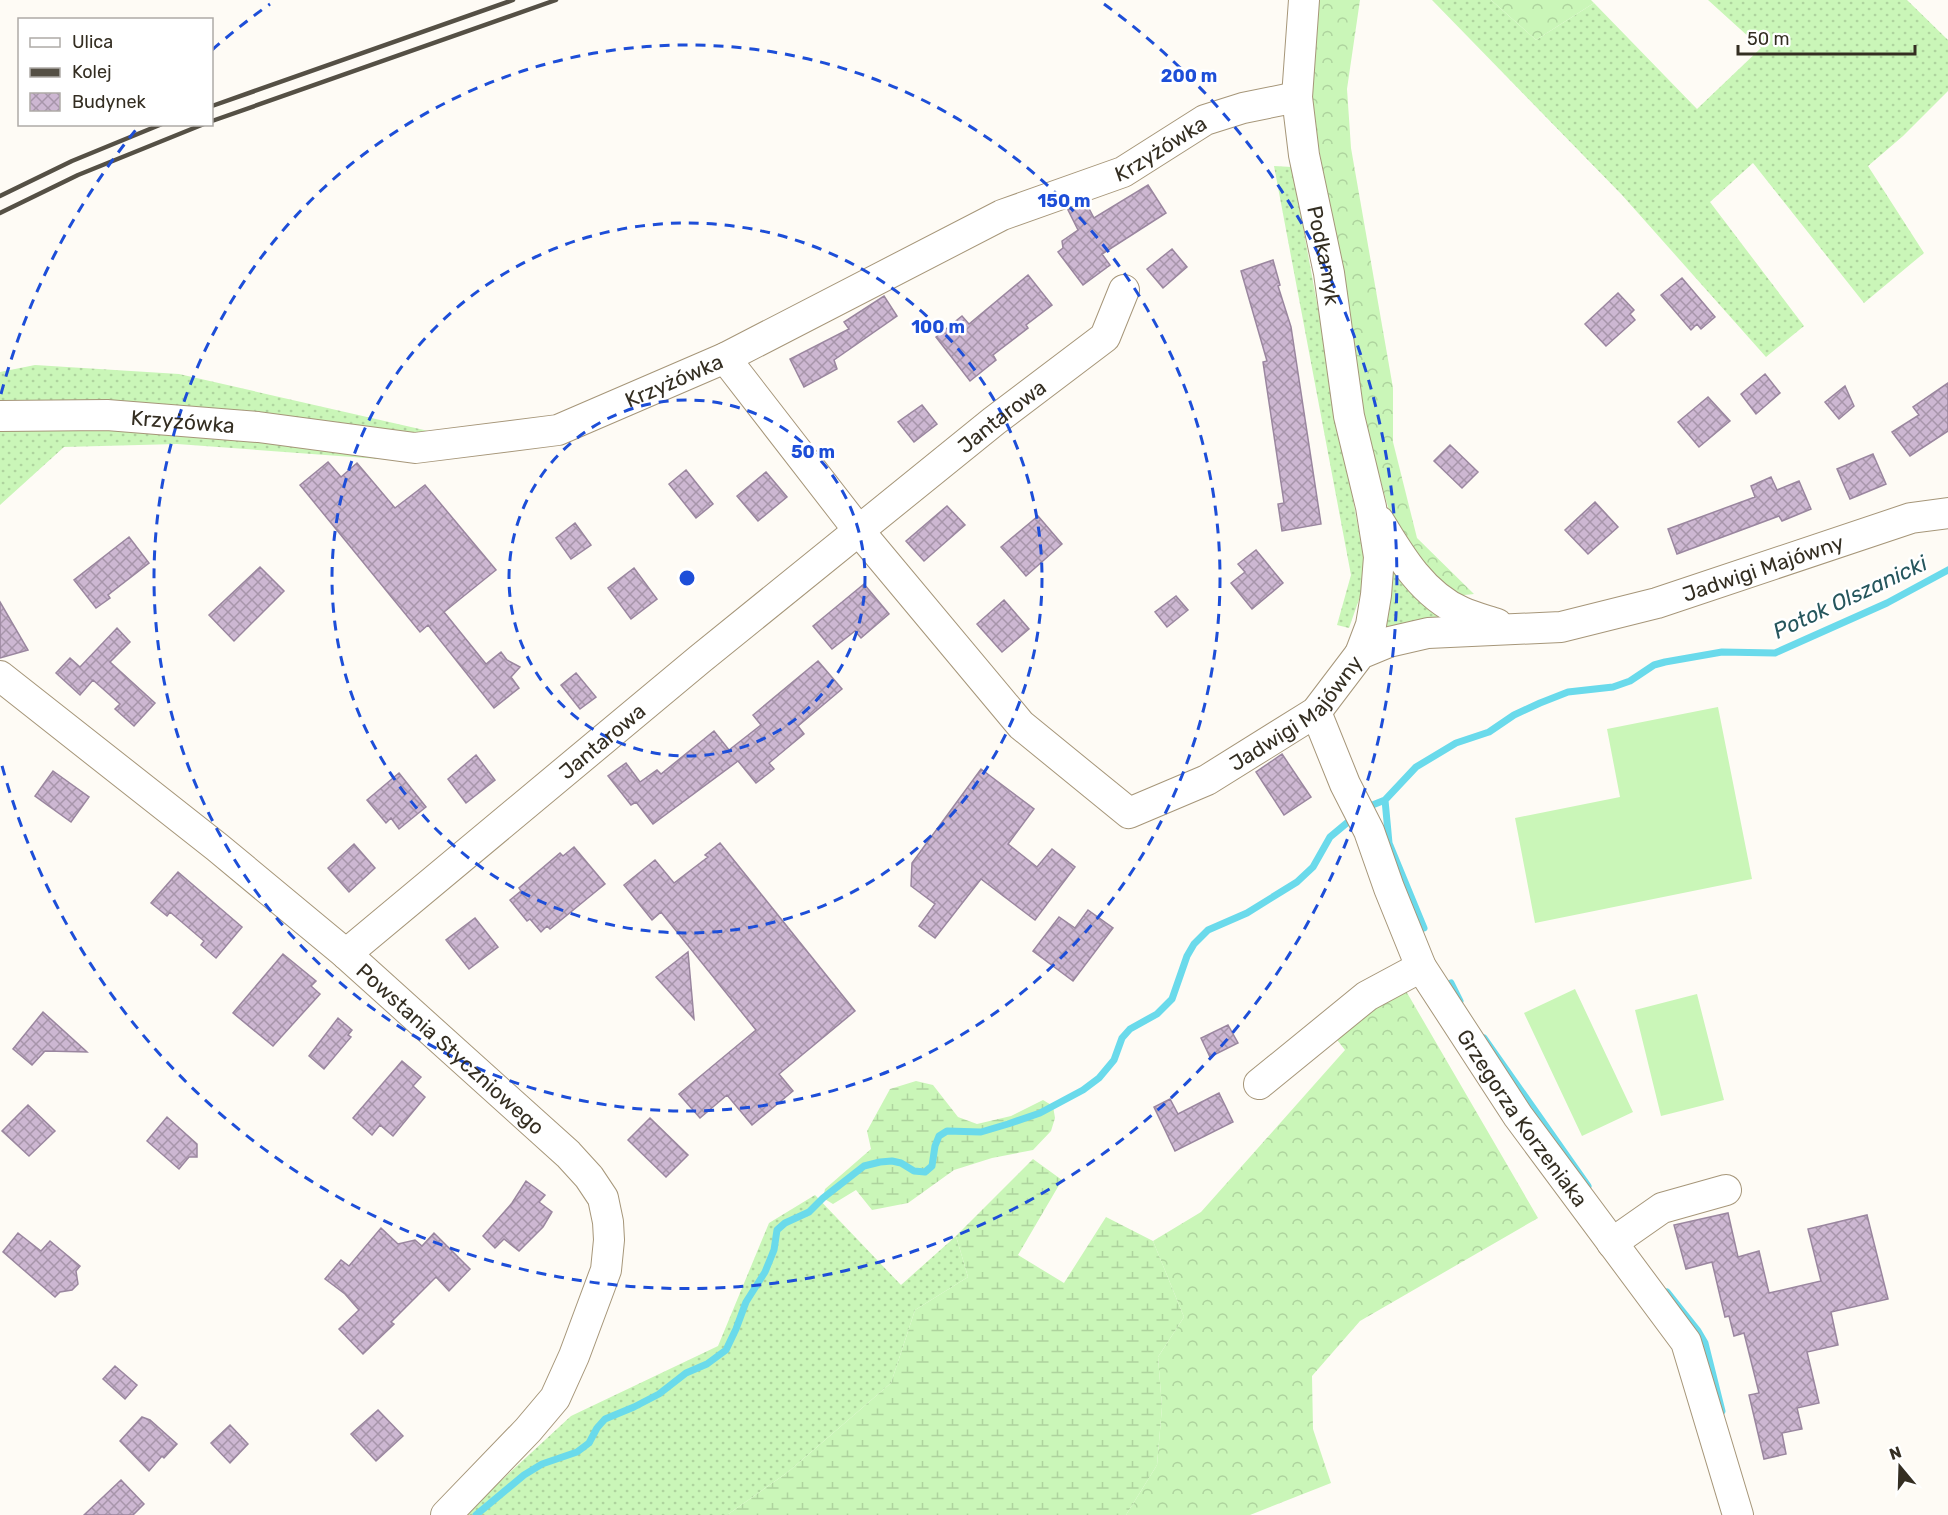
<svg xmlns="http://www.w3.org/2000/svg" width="1948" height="1515" viewBox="0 0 1948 1515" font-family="Rubik,sans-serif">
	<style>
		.grass { fill: url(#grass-dots) }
		.forest { fill: url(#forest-crowns) }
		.wetland { fill: url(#wetland-marsh) }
		.pitch { fill: #caf6b8 }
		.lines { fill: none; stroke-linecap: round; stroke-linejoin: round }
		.stream { stroke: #6adaeb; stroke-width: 7 }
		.building { fill: url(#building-cross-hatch); stroke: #9a869f; stroke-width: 1.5 }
		.minor-casing { stroke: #a69679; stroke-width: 32 }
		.minor { stroke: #fff; stroke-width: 30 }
		.rail { stroke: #555045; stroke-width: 4.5 }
		.ring { fill: none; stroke: #1d4ed8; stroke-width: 3; stroke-dasharray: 10 8 }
		.labels { text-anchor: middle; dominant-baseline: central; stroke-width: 5; stroke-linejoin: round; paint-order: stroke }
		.street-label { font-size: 21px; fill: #342e22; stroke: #fff }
		.water-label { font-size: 22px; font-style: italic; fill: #25565d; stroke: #fff }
		.centre { fill: #1d4ed8; stroke: #fff; stroke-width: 3 }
		.ring-label { font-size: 18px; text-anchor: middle; font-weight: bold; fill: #1d4ed8; stroke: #fff; stroke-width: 5; stroke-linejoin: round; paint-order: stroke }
	</style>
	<defs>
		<pattern id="grass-dots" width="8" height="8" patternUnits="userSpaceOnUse" patternTransform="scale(1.5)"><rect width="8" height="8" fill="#caf6b8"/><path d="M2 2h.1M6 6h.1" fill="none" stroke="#aed39e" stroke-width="1.8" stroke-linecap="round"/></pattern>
		<pattern id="forest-crowns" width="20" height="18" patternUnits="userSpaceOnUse" patternTransform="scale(1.5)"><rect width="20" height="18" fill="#caf6b8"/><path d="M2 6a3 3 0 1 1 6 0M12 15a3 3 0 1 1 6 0" fill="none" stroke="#aed39e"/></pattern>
		<pattern id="wetland-marsh" width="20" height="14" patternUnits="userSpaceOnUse" patternTransform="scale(1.5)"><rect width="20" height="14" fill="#caf6b8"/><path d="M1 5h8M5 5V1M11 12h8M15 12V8" fill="none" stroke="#aed39e"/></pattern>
		<pattern id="building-cross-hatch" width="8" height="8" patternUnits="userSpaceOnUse" patternTransform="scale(1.5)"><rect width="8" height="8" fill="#cdb7d2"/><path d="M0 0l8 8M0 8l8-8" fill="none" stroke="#a795aa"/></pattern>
	</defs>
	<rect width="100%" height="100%" fill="#fefbf5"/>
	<!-- grass -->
	<path class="grass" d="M1432,0H1491L1536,40L1594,3L1697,109L1761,48L1708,0H1907L1948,40V91L1903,136L1868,166L1924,253L1864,303L1753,163L1710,202L1804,326L1766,357L1622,195Z
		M1274,166L1292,167L1363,554V588L1349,628L1337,625L1351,575Z
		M35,365L179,374L468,440L0,410V372Z
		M96,419L420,462L177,444L64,447L0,505V423Z
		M1380,549L1469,622L1383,633Z
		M815,1195L901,1285L956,1236L968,1277L915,1310L891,1383L788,1472L727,1515H464L571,1416L718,1346L769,1223Z"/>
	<!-- forest -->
	<path class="forest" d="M1313,0H1360L1347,89L1351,148L1393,388V442L1417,538L1474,594L1455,596L1399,546L1361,411L1343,278L1309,96Z
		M1491,0H1591L1594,3L1536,40Z
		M1406,991L1538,1218L1360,1321L1312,1376L1313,1429L1331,1483L1250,1515H1126L1157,1465L1162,1407L1158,1357L1184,1317L1153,1241L1201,1212L1345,1050L1334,1036L1386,996Z"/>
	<!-- wetland -->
	<path class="wetland" d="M916,1081L933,1085L958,1117L977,1124L1011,1116L1043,1100L1053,1106L1055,1118L1051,1131L1033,1150L992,1158L954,1170L908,1203L872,1210L856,1190L833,1204L823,1198L825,1189L871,1149L867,1131L890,1089Z
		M1033,1159L1062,1180L1018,1255L1064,1283L1106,1217L1153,1241L1184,1317L1158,1357L1162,1407L1157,1465L1126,1515H727L788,1472L891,1383L915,1310L968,1277L956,1236Z"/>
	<!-- pitch -->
	<path class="pitch" d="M1718,707L1752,879L1535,923L1515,818L1620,797L1607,729Z
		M1575,989L1633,1112L1582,1136L1524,1013Z
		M1697,994L1724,1100L1661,1116L1635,1010Z"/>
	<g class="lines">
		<!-- stream -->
		<path class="stream" d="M1385,800L1389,843L1424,928
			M1365,808L1385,800L1416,767L1456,743L1489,732L1514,715L1540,703L1568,692L1613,687L1630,681L1654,665L1665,662L1722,652L1775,653L1887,603L1948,570
			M1451,983L1460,1001
			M1484,1038L1588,1186
			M1667,1292L1698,1331L1705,1343L1722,1411
			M476,1515L524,1475L542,1464L577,1452L589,1443L597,1428L605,1419L634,1407L659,1394L686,1373L707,1364L726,1350L736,1329L746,1302L765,1272L774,1250L777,1230L785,1223L809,1212L823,1198L864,1166L880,1162L892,1161L901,1163L914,1171L925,1172L932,1166L935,1146L939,1136L947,1131L981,1132L1008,1124L1040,1113L1083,1090L1099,1078L1114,1060L1122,1038L1130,1029L1157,1014L1172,999L1187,956L1194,944L1208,930L1247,913L1297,882L1313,867L1330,837L1354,817"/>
	</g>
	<!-- building -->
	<path class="building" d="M1148,185L1166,213L1102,254L1110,265L1083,285L1058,252L1063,248L1062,241L1078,230L1068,210L1086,203L1094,218Z
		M1172,249L1187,267L1163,288L1147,269Z
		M1273,260L1280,285L1278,286L1291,327L1321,524L1282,531L1278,504L1284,503L1263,362L1267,361L1241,271Z
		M1028,275L1052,305L1026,325L1028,328L993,355L996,360L970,381L936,337L962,316L969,324Z
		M1682,278L1715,317L1701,329L1697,324L1691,330L1661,295Z
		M1618,293L1634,310L1630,314L1635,320L1606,346L1585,324Z
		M884,296L897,316L834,360L837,369L804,387L790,359L849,329L844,322Z
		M1765,374L1780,393L1756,414L1741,394Z
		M1948,383V431L1910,456L1892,432L1919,415L1913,407Z
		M1845,386L1854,406L1839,419L1825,402Z
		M1708,397L1730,421L1699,447L1678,422Z
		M922,405L937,424L914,442L898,422Z
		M1450,445L1478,472L1462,488L1434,461Z
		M1873,454L1886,484L1850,499L1837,469Z
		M328,462L341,477L357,463L395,508L425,485L496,570L444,612L486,664L501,652L507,660L520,667L511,677L519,688L494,708L428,625L420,632L300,485Z
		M686,470L713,504L696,518L669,484Z
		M766,472L787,497L758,521L737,496Z
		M1771,477L1777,490L1799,481L1811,509L1782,521L1779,516L1677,554L1668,529L1755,497L1751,486Z
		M1595,502L1618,527L1588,554L1565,530Z
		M947,506L965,525L924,561L906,541Z
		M1038,516L1062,544L1026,576L1001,547Z
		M575,523L591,545L571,559L556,538Z
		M129,537L149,563L108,595L110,598L96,608L74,580Z
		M1256,550L1283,583L1252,609L1231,583L1245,572L1238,564Z
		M260,567L284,591L234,641L209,615Z
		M634,568L657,599L631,619L608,588Z
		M864,584L889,614L861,638L855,631L832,649L813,626Z
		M1176,596L1188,610L1167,627L1155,612Z
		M1004,600L1029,629L1002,652L977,624Z
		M0,602L28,650L0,658Z
		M117,628L130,642L110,662L155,703L134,726L115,709L120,704L93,680L80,695L56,673L70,658L80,667Z
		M818,661L842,689L798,726L804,734L769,763L774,769L756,783L738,761L653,824L636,802L631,805L608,776L626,763L640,782L657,770L661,774L714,731L729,750L761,725L753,715Z
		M576,673L596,697L580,709L561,685Z
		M1282,754L1311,797L1284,815L1256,772Z
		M476,755L495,780L466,803L448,779Z
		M981,769L1034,809L1008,844L1037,867L1052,849L1075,867L1035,920L981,879L935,938L919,926L935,904L911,886L912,863Z
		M53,771L89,797L71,822L35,796Z
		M399,773L426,807L399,829L391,818L386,823L367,800Z
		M720,843L855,1011L779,1074L793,1091L752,1125L727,1095L700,1118L679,1094L756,1030L661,912L652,920L624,885L655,860L674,883L708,857L705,855Z
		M354,844L375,868L349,892L328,868Z
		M574,847L605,884L550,929L547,926L541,932L530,919L527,921L510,900L521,891L519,888L560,853L563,856Z
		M178,872L242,927L216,958L201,945L204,941L170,912L167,916L151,903Z
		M1088,910L1113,928L1073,981L1033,951L1059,917L1075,928Z
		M475,918L498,947L469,969L446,940Z
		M688,952L694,1019L656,977Z
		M283,954L316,981L311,986L320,994L273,1046L233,1013Z
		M43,1012L87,1052L45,1051L32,1065L13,1049Z
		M338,1018L352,1030L348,1035L351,1037L324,1069L309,1056Z
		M1228,1025L1238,1043L1210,1057L1201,1038Z
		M402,1061L421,1077L413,1086L425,1097L393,1136L380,1125L372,1135L353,1118Z
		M1219,1093L1233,1122L1175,1151L1154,1107L1170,1099L1178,1114Z
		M28,1105L55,1131L29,1156L2,1131Z
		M167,1117L197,1144V1157H189L179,1169L147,1141Z
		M650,1118L688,1155L666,1177L628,1140Z
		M526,1181L545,1195L539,1202L552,1212L543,1227L519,1251L504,1239L495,1248L483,1236L512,1203Z
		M1728,1213L1738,1257L1759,1251L1769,1293L1821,1281L1808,1229L1867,1215L1888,1299L1831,1312L1838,1345L1807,1352L1819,1403L1797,1408L1802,1429L1782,1433L1786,1454L1764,1459L1749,1395L1759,1393L1744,1333L1734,1336L1729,1316L1725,1317L1712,1262L1686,1269L1674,1225Z
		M381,1228L398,1244L415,1240L422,1246L434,1233L470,1269L449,1291L436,1277L391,1322L394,1324L363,1354L339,1329L359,1310L345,1294L325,1279L341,1260L349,1266Z
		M18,1233L41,1251L50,1241L80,1266L76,1271L78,1284L72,1290L60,1292L55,1297L3,1252Z
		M115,1366L137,1385L125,1399L103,1379Z
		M378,1410L403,1436L376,1461L351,1434Z
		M142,1417L150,1420L177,1444L164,1458L162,1456L149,1471L120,1441Z
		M230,1425L248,1444L230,1463L211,1443Z
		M121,1480L144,1504L133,1515H84Z"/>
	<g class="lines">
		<!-- minor casing -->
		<g class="minor-casing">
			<g id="minor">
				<path id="s1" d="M1304,0L1297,97L1304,155L1329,273L1349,416L1371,507L1379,557L1376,595L1371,625L1360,654"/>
				<path id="s2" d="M725,358L859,531L1021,725L1129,813L1207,780L1316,712L1360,654L1389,642L1428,633L1561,627L1657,603L1911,518L1948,513"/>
				<path id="s3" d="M0,416L107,415L258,427L415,448L558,430L725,358L1002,215L1123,172L1205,120L1243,108L1297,97"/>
				<path d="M1379,521C1400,556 1423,595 1462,612C1473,617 1485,620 1497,624"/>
				<path id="s4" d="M0,676L217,847L346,954L568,1154L589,1177L603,1198L608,1222L609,1240L606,1270L574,1356L555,1398L528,1430L446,1515"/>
				<path id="s5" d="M1316,712L1345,784L1369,831L1389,888L1421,967L1518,1116L1686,1342L1738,1515"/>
				<path id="s6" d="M346,954L700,659L994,421L1105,337L1124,290"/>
				<path d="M1259,1084L1367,996L1421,967"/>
				<path d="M1612,1243L1662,1208L1726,1190"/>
			</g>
		</g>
		<!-- minor -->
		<use href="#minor" class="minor"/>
		<!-- rail -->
		<path class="rail" d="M212,106L513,0
			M212,121L556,0
			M0,196L72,161L162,124
			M0,213L78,175L204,124"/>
	</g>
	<!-- distance rings -->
	<g class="ring">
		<circle cx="687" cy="578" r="178"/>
		<circle cx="687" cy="578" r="355"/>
		<circle cx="687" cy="578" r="533"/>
		<path d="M1 394A710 710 0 0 1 139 126M212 50A710 710 0 0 1 270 4M1104 4A710 710 0 1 1 1 762"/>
	</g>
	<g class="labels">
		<!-- street labels -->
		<g class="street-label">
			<text stroke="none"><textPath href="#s3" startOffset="1227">Krzyżówka</textPath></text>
			<text stroke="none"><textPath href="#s1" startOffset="258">Podkamyk</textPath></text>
			<text stroke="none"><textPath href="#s3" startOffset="687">Krzyżówka</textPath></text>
			<text stroke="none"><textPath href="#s6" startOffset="848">Jantarowa</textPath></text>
			<text stroke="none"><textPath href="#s3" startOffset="183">Krzyżówka</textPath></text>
			<text stroke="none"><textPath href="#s2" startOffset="1312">Jadwigi Majówny</textPath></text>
			<text stroke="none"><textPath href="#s2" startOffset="808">Jadwigi Majówny</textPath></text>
			<text stroke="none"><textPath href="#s6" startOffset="333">Jantarowa</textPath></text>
			<text stroke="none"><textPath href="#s4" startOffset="585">Powstania Styczniowego</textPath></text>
			<text stroke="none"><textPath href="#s5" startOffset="458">Grzegorza Korzeniaka</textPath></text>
		</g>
		<!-- water labels -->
		<g class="water-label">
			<text transform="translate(1850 597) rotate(-25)">Potok Olszanicki</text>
		</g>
	</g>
	<circle cx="687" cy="578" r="9" class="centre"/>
	<g class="ring-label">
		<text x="1189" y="82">200 m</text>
		<text x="1064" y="207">150 m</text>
		<text x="938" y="333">100 m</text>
		<text x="813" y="458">50 m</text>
	</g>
	<!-- legend -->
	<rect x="18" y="18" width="195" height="108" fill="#ffffff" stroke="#aeaba7" stroke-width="1.5"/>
	<rect x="30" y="38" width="30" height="9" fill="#ffffff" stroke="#aeaba7" stroke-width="1.5"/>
	<text x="72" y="48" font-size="18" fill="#342e22">Ulica</text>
	<rect x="30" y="68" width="30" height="9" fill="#555045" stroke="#aeaba7" stroke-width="1.5"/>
	<text x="72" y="78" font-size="18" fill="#342e22">Kolej</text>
	<rect x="30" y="93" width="30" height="18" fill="url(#building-cross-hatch)" stroke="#aeaba7" stroke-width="1.5"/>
	<text x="72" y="108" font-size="18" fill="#342e22">Budynek</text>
	<!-- north arrow -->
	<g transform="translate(1900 1467) rotate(341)" stroke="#ffffff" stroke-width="4.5" paint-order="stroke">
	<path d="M0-4.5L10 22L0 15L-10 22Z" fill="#342e22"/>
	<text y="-9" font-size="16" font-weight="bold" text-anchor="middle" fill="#342e22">N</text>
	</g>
	<!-- scale -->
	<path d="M1738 45v9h177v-9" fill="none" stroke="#342e22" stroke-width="3"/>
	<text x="1747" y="45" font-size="18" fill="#342e22" stroke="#ffffff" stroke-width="4.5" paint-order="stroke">50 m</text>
</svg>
